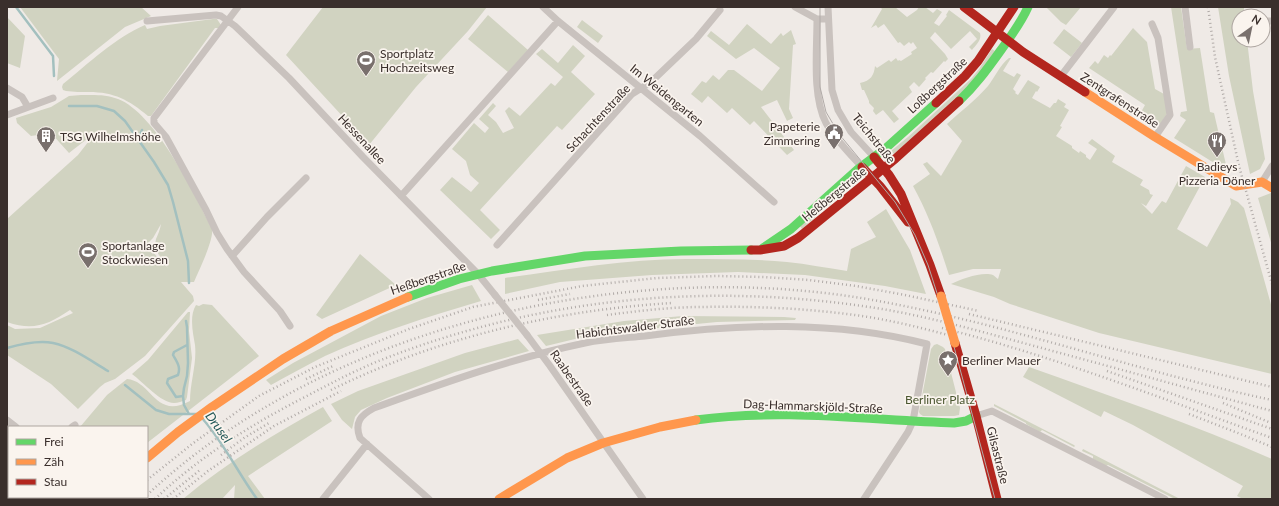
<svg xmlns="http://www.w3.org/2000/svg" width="1279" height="506" viewBox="0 0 1279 506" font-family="Lato,sans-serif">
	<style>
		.green { fill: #d1d3c1; fill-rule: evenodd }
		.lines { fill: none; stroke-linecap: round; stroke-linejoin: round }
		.stream { stroke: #a3c0bf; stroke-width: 2.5 }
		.street { stroke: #c9c2be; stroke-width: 7 }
		.fast { stroke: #63d668; stroke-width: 9 }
		.slow { stroke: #ff974d; stroke-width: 9 }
		.jam { stroke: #b3261e; stroke-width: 9 }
		.tram { stroke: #b1aba8; stroke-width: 1 }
		.rail { stroke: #b1aba8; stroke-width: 2.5; stroke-dasharray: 1 3; stroke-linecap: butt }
		.street-bridge { stroke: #c9c2be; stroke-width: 7 }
		.slow-bridge { stroke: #ff974d; stroke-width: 9 }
		.labels { text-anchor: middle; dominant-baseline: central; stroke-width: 3.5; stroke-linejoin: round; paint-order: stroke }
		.poi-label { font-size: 12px; fill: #3a2f2c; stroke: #faf4ee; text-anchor: start }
		.street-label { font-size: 12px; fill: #3a2f2c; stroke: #faf4ee }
		.park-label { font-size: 12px; fill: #4b5731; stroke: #faf4ee }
		.water-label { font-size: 13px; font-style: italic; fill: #235959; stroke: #faf4ee }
	</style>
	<rect width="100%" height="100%" fill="#efeae6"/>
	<!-- green -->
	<path class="green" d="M20,7H141L151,16L125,27L57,81L59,59Z
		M323,7H487L468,31L416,87L369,145L286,55Z
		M880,7H895L907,17L917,10L919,7H925L933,13L937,9L942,12L934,23L939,26L947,16L946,15L949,10L980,33C982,40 976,45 972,50L969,47L977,39L970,31L951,49L935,32L930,38L945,54L948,59L945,62L944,61L933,73L931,72L925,78L926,79L919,87L914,82L909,87L912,92L892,111L899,119L894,123L883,110L876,115L873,111L874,108L869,103V101L864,90H862L860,83C871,81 874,75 875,66L877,68L889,60L891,62L896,58L898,61L899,60L901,61L912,54L911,52L917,48L913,42L911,44L909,42L904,46L900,42L898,43L884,24L878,28L876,25L871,28L882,9Z
		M1046,7H1081L1066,25L1061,22Z
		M1171,7H1181L1187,49L1200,48L1210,112L1214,113L1227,169L1211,161L1174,138L1186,120L1180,116L1181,112L1187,111Z
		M1218,7H1244V16H1239V40H1247L1253,91L1265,159L1260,169L1250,174L1229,76Z
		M488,15L528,50L508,72L468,39Z
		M7,17L25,36L20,68L7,63Z
		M213,19H217L221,25L219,28H215L151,116H148C129,100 114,92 89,92C81,92 74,92 66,91L63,90L62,87L63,84C88,64 116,37 145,25L147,29L160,26Z
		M582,20L603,36L598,43L577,27Z
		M747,24L771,44L781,33L783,36L791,30L796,44L793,45L789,109L793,118L787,121L777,100L761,107L794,150L787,155L754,121L750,125L732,108L727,113L708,96L702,103L691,94L702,81L706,83L713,75L719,80L728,70H734L762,91L780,68L754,48L736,59L707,36L711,31L729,45Z
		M1133,28L1147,42L1155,89L1164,94L1168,112L1159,126L1140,114L1145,105L1089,68L1095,61L1098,64L1104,55L1108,58L1110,55L1111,56Z
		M1064,29L1082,43L1071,57L1053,43Z
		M573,45L585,56L571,72L595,94L562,130L557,126L480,210L500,230L491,239L440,190L452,177L471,192L479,183L470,175L466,161L452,149L474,123L485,133L489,128L479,119L493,103L496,106L488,115L496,122L503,133L514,128L505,111L509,107L520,116L551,83L555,86L563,77L536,54L542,49L558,63Z
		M992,49L995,51L973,82L894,154L891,151L908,137L971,79L979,69Z
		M1009,58H1011L1003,71L1014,77L1017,73L1021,75L1013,89L1016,92L1015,93L1018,95L1028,80L1040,87L1037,92L1036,91L1032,98L1050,108L1054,103H1056L1058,99L1066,104L1064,107L1069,110L1060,126L1062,127L1056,136L1072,146V148L1079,153L1080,151L1086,155V157L1090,160L1097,149L1088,143L1092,139L1115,156L1112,162L1143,180L1140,185L1149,190L1150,194L1153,195L1146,206L1141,203L1152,214L1162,201L1166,203L1186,166L1205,177L1177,229L1207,247L1231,204L1230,198L1238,202L1244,208L1272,308V374L1099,333L1010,304L994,297L951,284C961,279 983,271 993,275C995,276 996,278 998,279L1001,269H973L949,275C939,244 929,215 913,186L930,174L923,164L927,162L941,176L962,141L947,124C961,111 976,100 988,86C995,77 1000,65 1009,58Z
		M81,95C93,95 106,94 118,99C155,113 194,193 212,229C214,240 199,270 194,282H181L193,296L194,301L145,356L115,379L105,383L100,387L78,409L51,384L7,355V325L15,329L40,328L73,313L70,310C48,325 33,331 7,322V219L78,155L96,132L69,153L51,133L31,136L17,123L16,118L51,107L69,96ZM161,224C160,230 158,234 156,239C153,251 163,260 168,268L146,245L153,238Z
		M855,179L856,181L802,229L800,226Z
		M1271,193L1272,194V246L1258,198Z
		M886,209L910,250L926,294L885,286L805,275L738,272L652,275L560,282L505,294V278C565,270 626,259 686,259C720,259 754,259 787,262C807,264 827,268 847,271L851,249L876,237L867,222Z
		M360,254L396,285L322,319L316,315Z
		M472,285L481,301C428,317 375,333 325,356C307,365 289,375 271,385L266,380L293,363L381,316L427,298Z
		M203,304L212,305L259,356L147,443V427H80L107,395L127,379C152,381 155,420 190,401C190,382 197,364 195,345C193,333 189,316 196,305L199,306Z
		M188,312H190L189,331L192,358L187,397L186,400C182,401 178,403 174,403C161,403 143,382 132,374L148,360Z
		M683,316L784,317L796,318L795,320L717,322L666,327L575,339L546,346L537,335L624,321Z
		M518,339L529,351L455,372L387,398L361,410L355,417L352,429L342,420L331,404L358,391L465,353Z
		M937,344L943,347L945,349L960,408L959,415L954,416H923L920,414L919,412L931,349L934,345Z
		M1029,367C1110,396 1193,424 1272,459V499H1243L1237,496L1243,486L1133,425L1104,411L1101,417L1023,377Z
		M994,404L1074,445L1075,446L1074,447L1042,430L1040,432L1026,424V423L994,406Z
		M323,407L332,421L248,476L265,499H234L235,485L222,499H183C226,463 274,434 323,407Z
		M1083,449L1180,499H1175L1108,465L1106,466L1093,459V456L1082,451Z"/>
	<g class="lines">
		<!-- stream -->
		<path class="stream" d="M16,7L53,56L54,76
			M69,106H97L114,111L125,121L154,162L168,185L173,202L188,261L189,283
			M138,139L142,130
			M186,321L187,327L188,363L187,376L184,388L183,396L184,405L189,414
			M7,348C21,344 38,340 53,343C72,347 91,361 108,371
			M125,385L156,410L169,414H197
			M183,396L176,397L167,383L168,379L178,375C181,367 177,362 173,355L174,352L187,345
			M202,418C224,443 238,473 257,499"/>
		<!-- street -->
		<path class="street" d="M238,7L154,118V123L166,137L206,210L217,233L227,249L244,272L280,311L290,326
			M543,7L558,21L700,136L774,202
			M795,7L817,19H828
			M828,7L832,90L838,110L851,132L874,157
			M1185,7L1190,47
			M817,19C817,51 812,96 826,123C835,139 849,153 862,167
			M147,21L216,15L221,16L235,26L289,78L363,157L478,274L495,295
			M1263,21H1272
			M1152,24L1158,38L1170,115L1155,137
			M1061,76L1114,7
			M7,88L22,97L28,107
			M7,115L53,98
			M1262,182L1272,166
			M401,196L558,21
			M497,245L632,94L651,82L696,39L720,10
			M232,256L267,217L306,178
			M527,335L550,366L643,499
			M976,416L992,411L1165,499
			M7,420L16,427
			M72,427L75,425
			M7,498L9,496
			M323,499L367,444
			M429,499L360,438C354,422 361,415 374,408C444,383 513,358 585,343C605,339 625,338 645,336C738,324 835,320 927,344L913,421L908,432L864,499"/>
		<!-- fast -->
		<path class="fast" d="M959,101C976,85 988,68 1001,50C1011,36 1021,23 1028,7
			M763,248L791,229L858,169L886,148L936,103
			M408,297L459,279L492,271L585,256L681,251L751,250
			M696,420C781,408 869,420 954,423L966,421L976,416"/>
		<!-- slow -->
		<path class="slow" d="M1085,92L1155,137L1236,186L1262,182L1272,188
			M147,458L178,432L212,407L283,359L331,331L408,297
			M102,499L104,497
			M499,499L567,458L603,443L660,427L696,420"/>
		<!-- jam -->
		<path class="jam" d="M964,7L1023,52L1085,92
			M936,103L965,76L978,61L1014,7
			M874,157L889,175L901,194L930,265L941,296
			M862,167L880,186L908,222
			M751,250H760L784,246L798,238L895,159L959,101
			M955,343L976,416L997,499"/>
		<!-- tram -->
		<path class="tram" d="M820,7V87L826,112L839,134L895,202L915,235L928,265L953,343L995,499"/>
		<!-- rail -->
		<path class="rail" d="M1208,7L1215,57L1239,166L1272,284
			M538,300L570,294
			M969,314L1272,387
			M607,315C638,311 670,307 701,307C749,306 799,308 847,314C881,318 915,326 948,335
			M942,328C1054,356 1163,399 1272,438
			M1107,371L1272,429
			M306,379L333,366
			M331,390C436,338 555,310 672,303
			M1223,403L1271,423
			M1189,414L1243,435L1272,447
			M221,455L244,438L269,423
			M147,480L192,444L259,396L315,367L409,329L473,307L520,298L582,286L657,278L717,276L764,277L809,280L856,286L905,295L979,311
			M147,495C328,326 619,259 861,298C1000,321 1134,371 1272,400
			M135,499L137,497
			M155,499C198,458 249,426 301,399C326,386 350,373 376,362C538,297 710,281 882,309C935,318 986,333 1038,347C1116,368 1194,390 1272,411
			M164,499L200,470
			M173,499L208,471L274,426L341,391"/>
		<!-- street-bridge -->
		<path class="street-bridge" d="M495,295L527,335"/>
		<!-- slow-bridge -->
		<path class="slow-bridge" d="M941,296L955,343"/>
	</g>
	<!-- icons -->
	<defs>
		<g id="stadium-pin" transform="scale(1)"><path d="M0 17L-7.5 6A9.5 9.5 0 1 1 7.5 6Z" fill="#79706d" stroke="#faf4ee"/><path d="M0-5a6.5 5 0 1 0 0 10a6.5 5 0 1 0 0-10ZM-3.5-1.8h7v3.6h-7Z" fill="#fff"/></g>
		<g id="civic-pin" transform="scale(1)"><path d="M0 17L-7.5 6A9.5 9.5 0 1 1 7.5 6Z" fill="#79706d" stroke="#faf4ee"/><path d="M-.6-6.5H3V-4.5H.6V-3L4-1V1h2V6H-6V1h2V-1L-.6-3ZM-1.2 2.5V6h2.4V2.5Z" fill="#fff"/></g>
		<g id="building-pin" transform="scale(1)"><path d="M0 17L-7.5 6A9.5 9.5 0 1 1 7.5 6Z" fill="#79706d" stroke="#faf4ee"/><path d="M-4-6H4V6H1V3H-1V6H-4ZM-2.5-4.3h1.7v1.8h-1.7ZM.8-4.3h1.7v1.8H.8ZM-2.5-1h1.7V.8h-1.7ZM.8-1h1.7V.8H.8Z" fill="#fff"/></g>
		<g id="restaurant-pin" transform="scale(1)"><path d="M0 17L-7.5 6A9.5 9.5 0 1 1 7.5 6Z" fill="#79706d" stroke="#faf4ee"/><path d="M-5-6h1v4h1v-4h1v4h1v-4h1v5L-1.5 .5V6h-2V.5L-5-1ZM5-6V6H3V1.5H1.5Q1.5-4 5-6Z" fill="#fff"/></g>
		<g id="sight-pin" transform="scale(1)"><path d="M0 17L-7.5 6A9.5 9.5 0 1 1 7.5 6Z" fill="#79706d" stroke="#faf4ee"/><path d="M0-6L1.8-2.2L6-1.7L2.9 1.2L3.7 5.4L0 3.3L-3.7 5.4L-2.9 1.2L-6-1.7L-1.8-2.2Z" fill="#fff"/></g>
	</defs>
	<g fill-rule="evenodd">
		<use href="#stadium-pin" x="366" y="60"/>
		<use href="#civic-pin" x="834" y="133"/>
		<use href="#building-pin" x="46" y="136"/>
		<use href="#restaurant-pin" x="1217" y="141"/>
		<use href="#stadium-pin" x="88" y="252"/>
		<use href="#sight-pin" x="948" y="360"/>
	</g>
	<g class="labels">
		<!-- poi labels -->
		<g class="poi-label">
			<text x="380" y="53">Sportplatz<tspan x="380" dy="14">Hochzeitsweg</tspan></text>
			<text x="820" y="126" text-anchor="end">Papeterie<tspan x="820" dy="14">Zimmering</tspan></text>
			<text x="60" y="136">TSG Wilhelmshöhe</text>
			<text x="1217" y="166" text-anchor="middle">Badieys<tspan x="1217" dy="14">Pizzeria Döner</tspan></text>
			<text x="102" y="245">Sportanlage<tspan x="102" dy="14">Stockwiesen</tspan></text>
			<text x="962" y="360">Berliner Mauer</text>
		</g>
		<!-- street labels -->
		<g class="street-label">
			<text transform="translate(937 85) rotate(-43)">Loßbergstraße</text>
			<text transform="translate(667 95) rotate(39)">Im Weidengarten</text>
			<text transform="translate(1120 100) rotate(33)">Zentgrafenstraße</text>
			<text transform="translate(598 118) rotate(-47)">Schachtenstraße</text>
			<text transform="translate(874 138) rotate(51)">Teichstraße</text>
			<text transform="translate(362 139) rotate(47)">Hessenallee</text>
			<text transform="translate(834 194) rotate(-39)">Heßbergstraße</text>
			<text transform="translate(428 278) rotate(-19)">Heßbergstraße</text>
			<text transform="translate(635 327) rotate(-7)">Habichtswalder Straße</text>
			<text transform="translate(572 378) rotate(55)">Raabestraße</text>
			<text transform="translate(813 406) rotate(2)">Dag-Hammarskjöld-Straße</text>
			<text transform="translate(998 455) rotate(76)">Gilsastraße</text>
		</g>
		<!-- park labels -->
		<g class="park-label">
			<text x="940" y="399">Berliner Platz</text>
		</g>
		<!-- water labels -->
		<g class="water-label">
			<text transform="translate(219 427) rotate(54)">Drusel</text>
		</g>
	</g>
	<!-- border -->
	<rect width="1279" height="506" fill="none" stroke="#3a2f2c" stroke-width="16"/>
	<!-- legend -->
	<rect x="8" y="426" width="140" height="72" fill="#faf4ee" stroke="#ada5a0"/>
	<rect x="16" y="439" width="20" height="6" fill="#63d668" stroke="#ada5a0"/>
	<text x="44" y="446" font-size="12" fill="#3a2f2c">Frei</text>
	<rect x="16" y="459" width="20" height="6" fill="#ff974d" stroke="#ada5a0"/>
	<text x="44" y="466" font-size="12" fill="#3a2f2c">Zäh</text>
	<rect x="16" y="479" width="20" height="6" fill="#b3261e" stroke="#ada5a0"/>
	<text x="44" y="486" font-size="12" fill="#3a2f2c">Stau</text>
	<!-- north arrow -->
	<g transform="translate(1251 28) rotate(33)"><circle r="19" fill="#faf4ee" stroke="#ada5a0"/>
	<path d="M0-3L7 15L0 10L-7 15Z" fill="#79706d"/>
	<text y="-6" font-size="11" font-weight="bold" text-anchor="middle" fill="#3a2f2c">N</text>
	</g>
</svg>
